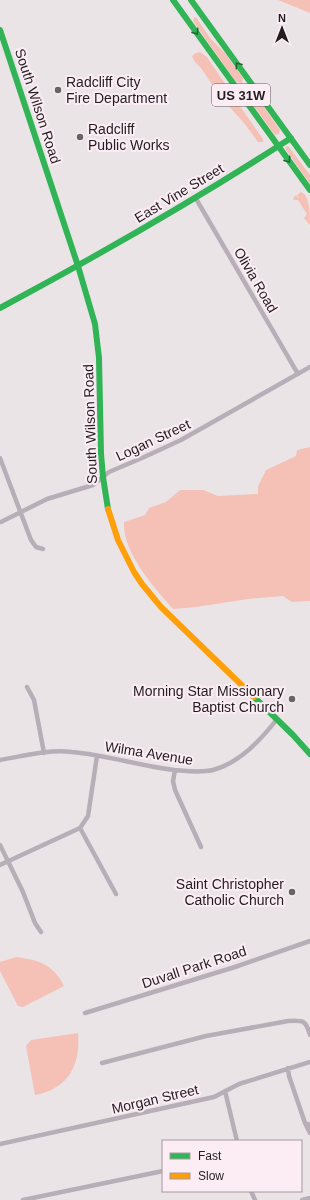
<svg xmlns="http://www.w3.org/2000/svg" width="310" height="1200" viewBox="0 0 310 1200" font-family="Helvetica,sans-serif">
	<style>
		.green { fill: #f5c1b6 }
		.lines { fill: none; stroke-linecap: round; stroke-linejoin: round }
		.street { stroke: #b7aeb8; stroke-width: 4.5 }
		.fast { stroke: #30b455; stroke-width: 6 }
		.slow { stroke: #ff9f0a; stroke-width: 6 }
		.oneway { stroke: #286137 }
		.poi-dot { fill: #686365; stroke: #fcedf5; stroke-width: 1.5 }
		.labels { text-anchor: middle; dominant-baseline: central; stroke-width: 4; stroke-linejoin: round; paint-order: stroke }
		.shield { fill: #fcedf5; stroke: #635b5f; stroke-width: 1 }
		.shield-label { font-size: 13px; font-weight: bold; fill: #221d1f }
		.poi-label { font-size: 14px; fill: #221d1f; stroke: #fcedf5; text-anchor: start }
		.street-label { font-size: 14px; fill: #221d1f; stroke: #fcedf5 }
	</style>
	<rect width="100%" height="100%" fill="#eae4e7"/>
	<!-- green -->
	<path class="green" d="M278,0H310V13Z
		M196,17L210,38L225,53L243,78L242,83H240L236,82L193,21L194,18Z
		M200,52L207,57L228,88L229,93L222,99L201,68L195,62L192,56L196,53Z
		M250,92L254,93L280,130L279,134L275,135L247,97L248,94Z
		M232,100L237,102L263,139V142H258L244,123L226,103Z
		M287,146L289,147L310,175V184L286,150L285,148Z
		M301,192C310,195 310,215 310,225L304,218L307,214L298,200H294L293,198L296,195L298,198L299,197L297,195Z
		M310,447V601L292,602L283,596L248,599L196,607L173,609C154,587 122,552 124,522L145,515L149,508L166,502L180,490H203L218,496L258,494V486L266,470L296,456L297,450Z
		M16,957C39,960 53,964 64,986L23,1007L18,1006L0,971V962Z
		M78,1033C81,1065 68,1089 35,1095L26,1046L31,1040Z"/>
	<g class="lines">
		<!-- street -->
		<path class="street" d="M195,197L298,374
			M0,458L31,540L36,547L43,549
			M1,522L47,499L93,485L109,472L142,458L181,440L310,367
			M27,687L34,700L44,753
			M0,760C24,756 48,749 72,752C107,755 140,766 174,770C187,771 200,773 213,770C239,763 261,740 277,719
			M175,770L173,781L175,790L201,847
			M80,828L116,894
			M0,845L23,892L35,923L41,932
			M0,865L80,828L88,816L97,756
			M85,1013L235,967L310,941
			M102,1063L206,1036L288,1021C303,1020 306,1020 310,1035
			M288,1068L289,1076L305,1123
			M225,1091L237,1141
			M310,1125L305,1123L310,1133
			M0,1144L214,1097L239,1084L310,1062
			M251,1191L255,1200
			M23,1200L163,1171
			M302,1200L310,1198"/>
		<!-- fast -->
		<path class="fast" d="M173,0L310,190
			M191,0L310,165
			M0,30L78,266L95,324L99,358L101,454L103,477L108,509
			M0,308C99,255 197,199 291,138
			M254,697L293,735L310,754"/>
		<!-- slow -->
		<path class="slow" d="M108,509L118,540L134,572L142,584L161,607L254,697"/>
	</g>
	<!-- one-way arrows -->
	<defs><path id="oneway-chevron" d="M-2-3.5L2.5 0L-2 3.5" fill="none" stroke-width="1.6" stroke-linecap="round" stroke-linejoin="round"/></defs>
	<g class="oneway">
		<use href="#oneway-chevron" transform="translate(196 32) rotate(54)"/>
		<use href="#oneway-chevron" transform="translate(238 65) rotate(-126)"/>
		<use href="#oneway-chevron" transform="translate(288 160) rotate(54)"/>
	</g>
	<!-- markers -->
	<g class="poi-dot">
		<circle cx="58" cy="90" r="4"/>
		<circle cx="80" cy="137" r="4"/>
		<circle cx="292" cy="699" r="4"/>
		<circle cx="292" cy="892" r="4"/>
	</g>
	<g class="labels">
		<!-- shield labels -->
		<rect class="shield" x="212" y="84" width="58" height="22" rx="3"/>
		<g class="shield-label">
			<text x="241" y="95">US 31W</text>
		</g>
		<!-- poi labels -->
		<g class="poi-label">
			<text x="66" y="82">Radcliff City<tspan x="66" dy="16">Fire Department</tspan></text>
			<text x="88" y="129">Radcliff<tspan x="88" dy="16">Public Works</tspan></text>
			<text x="284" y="691" text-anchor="end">Morning Star Missionary<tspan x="284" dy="16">Baptist Church</tspan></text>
			<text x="284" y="884" text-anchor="end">Saint Christopher<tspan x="284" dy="16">Catholic Church</tspan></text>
		</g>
		<!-- street labels -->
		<g class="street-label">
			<text transform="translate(38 106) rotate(72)">South Wilson Road</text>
			<text transform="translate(179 193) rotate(-31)">East Vine Street</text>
			<text transform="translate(256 280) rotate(60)">Olivia Road</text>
			<text transform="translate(90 424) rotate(-92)">South Wilson Road</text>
			<text transform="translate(153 440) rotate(-25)">Logan Street</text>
			<text transform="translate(149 753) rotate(9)">Wilma Avenue</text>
			<text transform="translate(194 967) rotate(-18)">Duvall Park Road</text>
			<text transform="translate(155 1099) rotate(-13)">Morgan Street</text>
		</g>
	</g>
	<!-- legend -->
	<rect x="162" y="1140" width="140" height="52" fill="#fcedf5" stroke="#a59a9f"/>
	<rect x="170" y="1153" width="20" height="6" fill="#30b455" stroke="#a59a9f"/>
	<text x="198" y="1160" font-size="12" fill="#221d1f">Fast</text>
	<rect x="170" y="1173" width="20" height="6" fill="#ff9f0a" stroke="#a59a9f"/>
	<text x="198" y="1180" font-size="12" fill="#221d1f">Slow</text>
	<!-- north arrow -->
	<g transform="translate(282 28)" stroke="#fcedf5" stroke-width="3" paint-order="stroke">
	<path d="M0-3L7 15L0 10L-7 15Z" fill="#221d1f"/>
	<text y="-6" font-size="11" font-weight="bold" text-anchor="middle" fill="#221d1f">N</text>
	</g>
</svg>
